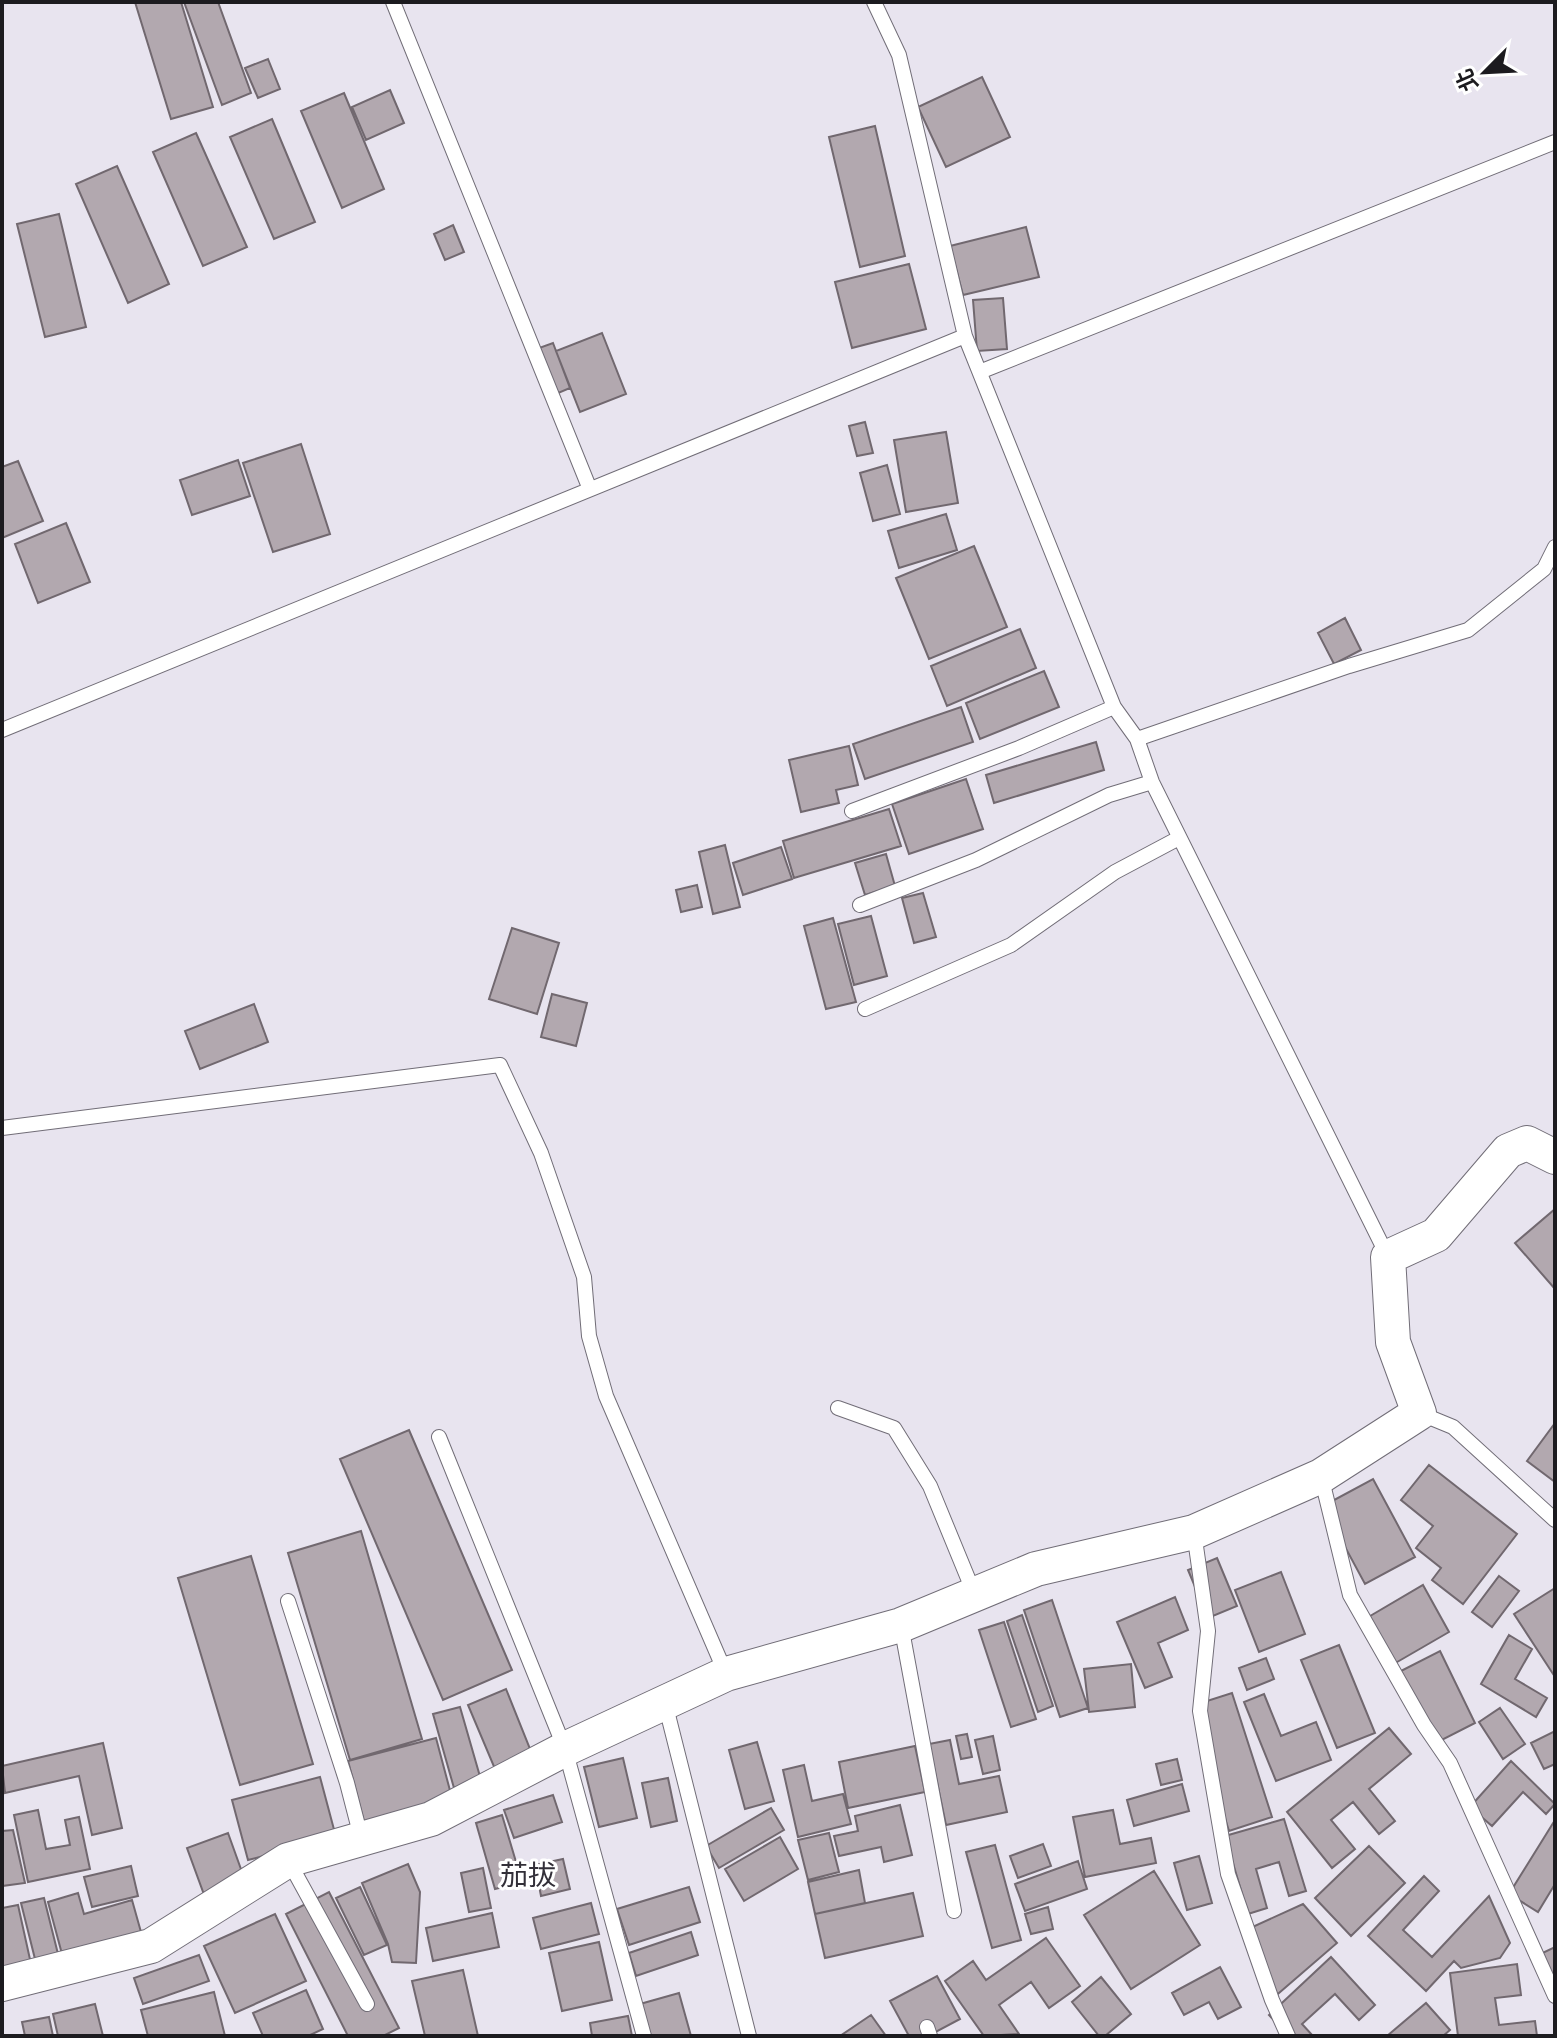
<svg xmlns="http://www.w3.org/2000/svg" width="1557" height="2038" viewBox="0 0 1557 2038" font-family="'PT Sans','Noto Sans TC',sans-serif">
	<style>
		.building { fill: #b2a8af; stroke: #71686f; stroke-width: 2 }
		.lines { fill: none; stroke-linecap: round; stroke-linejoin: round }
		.service-casing { stroke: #716d77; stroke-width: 16 }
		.tertiary-casing { stroke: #716d77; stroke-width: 36 }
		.service { stroke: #fff; stroke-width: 14 }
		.tertiary { stroke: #fff; stroke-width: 34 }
		.labels { text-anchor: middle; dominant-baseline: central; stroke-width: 6; stroke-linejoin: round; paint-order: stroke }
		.quarter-label { font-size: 28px; fill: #322f38; stroke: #fff }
	</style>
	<rect width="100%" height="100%" fill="#e8e4ef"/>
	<!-- building -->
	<path class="building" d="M135,2H181L213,107L171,119Z
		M184,2H218L251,93L222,105Z
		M268,59L280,89L258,98L245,68Z
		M982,77L1010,137L946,167L918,107Z
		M390,90L404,123L366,140L352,107Z
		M344,93L384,189L342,208L301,111Z
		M272,119L315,222L274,239L230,137Z
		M875,126L905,256L860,267L829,137Z
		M196,133L247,247L203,266L153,152Z
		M117,166L169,284L128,303L76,184Z
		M59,214L86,327L45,337L17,224Z
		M453,225L464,252L445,260L434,234Z
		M1026,227L1039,277L963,295L950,246Z
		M909,264L926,329L852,348L835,282Z
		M1003,298L1007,349L977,351L973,300Z
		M602,333L626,394L580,412L556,351Z
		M553,343L570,388L556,394L539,348Z
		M865,422L873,453L857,456L849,426Z
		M946,432L958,503L906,512L894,440Z
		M301,444L330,534L273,552L243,463Z
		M238,460L250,496L192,515L180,480Z
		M18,461L43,521L2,538V467Z
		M887,465L900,514L873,521L860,473Z
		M946,514L957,550L899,568L888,531Z
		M66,523L90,582L38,603L15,544Z
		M974,546L1007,627L929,659L896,578Z
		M1345,618L1361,650L1334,664L1318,633Z
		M1020,629L1036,668L947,706L931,666Z
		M1044,671L1059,707L980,739L966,703Z
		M961,707L973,742L865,779L853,744Z
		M1096,742L1104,770L994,803L986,775Z
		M849,746L858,785L836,790L839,803L801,812L789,760Z
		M966,779L983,829L909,854L892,804Z
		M889,809L901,846L794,878L783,841Z
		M725,845L740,907L713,914L699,852Z
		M781,847L792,879L743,895L733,863Z
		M886,854L895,886L865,895L855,863Z
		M697,885L702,907L681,912L676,890Z
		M923,893L936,937L914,943L902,898Z
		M871,916L887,976L854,985L838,924Z
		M833,918L856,1002L826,1009L804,926Z
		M512,928L559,943L537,1014L489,999Z
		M552,994L587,1003L576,1046L541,1037Z
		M254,1004L268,1042L200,1069L185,1031Z
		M1555,1209V1289L1515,1243Z
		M1555,1423V1482L1527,1461Z
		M409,1430L512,1670L443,1700L340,1459Z
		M1429,1465L1517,1534L1463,1604L1432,1580L1441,1568L1416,1548L1433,1526L1401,1500Z
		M1373,1479L1415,1557L1365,1584L1323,1506Z
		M361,1531L422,1739L350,1760L288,1553Z
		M251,1556L313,1764L240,1785L178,1578Z
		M1217,1558L1237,1606L1208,1618L1188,1570Z
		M1281,1572L1305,1634L1259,1652L1235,1590Z
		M1499,1576L1519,1591L1492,1627L1472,1612Z
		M1423,1585L1449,1632L1392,1665L1365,1619Z
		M1555,1588V1677L1514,1614Z
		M1175,1597L1188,1630L1158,1643L1172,1677L1145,1688L1117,1622Z
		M1052,1600L1088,1708L1060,1717L1024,1610Z
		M1022,1615L1053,1706L1038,1712L1007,1621Z
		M1004,1622L1036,1719L1011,1727L979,1630Z
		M1509,1635L1532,1649L1515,1679L1547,1698L1536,1717L1481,1684Z
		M1339,1645L1375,1733L1337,1748L1301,1660Z
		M1440,1651L1475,1723L1432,1745L1397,1673Z
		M1266,1658L1274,1679L1247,1690L1239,1668Z
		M1131,1664L1135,1707L1089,1712L1084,1669Z
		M506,1689L532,1754L495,1769L468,1705Z
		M1232,1693L1272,1817L1229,1831L1203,1748L1207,1701Z
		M1264,1694L1281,1736L1316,1722L1331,1760L1276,1781L1244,1702Z
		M460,1707L481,1780L454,1788L433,1714Z
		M1500,1708L1525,1744L1503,1759L1479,1722Z
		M1389,1728L1411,1754L1369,1789L1395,1821L1379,1834L1353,1802L1331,1820L1355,1849L1332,1868L1287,1812Z
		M1555,1731V1764L1544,1769L1531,1743Z
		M967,1734L972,1757L961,1759L956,1736Z
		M993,1736L1000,1770L983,1774L975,1740Z
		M436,1738L452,1798L364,1822L348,1761Z
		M950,1740L959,1784L999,1776L1007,1812L946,1825L929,1744Z
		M757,1742L774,1801L745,1809L729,1750Z
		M103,1743L122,1828L92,1835L79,1776L5,1793L2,1766Z
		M915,1746L925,1792L848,1808L839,1762Z
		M623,1758L637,1818L599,1827L584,1767Z
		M1177,1759L1182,1780L1161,1785L1156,1764Z
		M1511,1761L1555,1804L1546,1814L1523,1792L1492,1826L1470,1807Z
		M804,1765L812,1801L843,1794L851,1824L798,1837L783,1770Z
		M320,1777L336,1837L248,1860L232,1800Z
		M668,1778L677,1821L651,1827L642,1783Z
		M1182,1784L1189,1811L1134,1826L1127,1800Z
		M553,1795L562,1822L514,1838L504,1810Z
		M900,1805L912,1855L884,1862L881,1847L839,1856L834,1836L858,1831L855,1816Z
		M771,1808L784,1830L719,1868L706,1846Z
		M38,1810L46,1849L70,1845L65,1820L79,1817L90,1869L28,1882L14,1815Z
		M1113,1810L1120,1844L1151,1838L1156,1863L1085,1877L1073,1817Z
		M502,1815L522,1882L495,1889L476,1823Z
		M1284,1819L1306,1891L1289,1896L1279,1862L1256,1869L1267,1908L1248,1914L1225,1836Z
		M1555,1820V1884L1538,1912L1509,1894Z
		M13,1830L25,1883L2,1886V1831Z
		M228,1833L247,1886L206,1900L187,1848Z
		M829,1833L839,1872L808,1880L798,1840Z
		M780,1837L798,1869L744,1901L725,1869Z
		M1043,1844L1051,1866L1018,1878L1010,1856Z
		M995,1845L1021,1940L992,1948L966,1852Z
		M1369,1846L1405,1883L1351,1936L1315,1898Z
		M1199,1856L1212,1903L1187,1910L1174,1863Z
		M563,1859L570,1889L541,1896L535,1865Z
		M1078,1861L1087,1889L1025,1911L1015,1884Z
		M408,1864L420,1892L416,1963L392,1962L388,1944L362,1883Z
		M131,1866L138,1896L92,1907L84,1877Z
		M483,1868L491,1908L469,1912L461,1873Z
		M859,1870L865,1903L815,1914L808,1882Z
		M1154,1871L1200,1945L1131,1989L1084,1915Z
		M1424,1876L1439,1891L1403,1930L1432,1957L1489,1896L1510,1943L1500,1958L1461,1968L1454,1961L1426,1991L1368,1936Z
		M360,1887L387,1945L364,1955L336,1898Z
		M689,1887L700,1922L629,1945L617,1909Z
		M329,1892L399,2028L383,2036H348L286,1914Z
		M78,1893L84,1914L132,1900L141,1932L62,1954L48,1902Z
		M913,1893L923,1936L825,1958L815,1914Z
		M44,1898L60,1962L37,1967L21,1903Z
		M591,1903L599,1934L541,1949L533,1918Z
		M1303,1904L1337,1943L1272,1999L1248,1929Z
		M18,1905L33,1973L2,1979V1908Z
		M1048,1907L1053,1929L1031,1934L1025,1914Z
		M492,1913L499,1947L433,1961L426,1928Z
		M275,1914L306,1981L235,2013L204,1946Z
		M691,1932L698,1955L636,1976L629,1953Z
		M1046,1938L1080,1986L1049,2008L1031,1982L999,2005L1019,2034L984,2036L945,1981L973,1961L986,1980Z
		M599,1942L612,2000L562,2011L549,1953Z
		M1555,1947V2001L1534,1957Z
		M199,1955L209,1981L143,2004L134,1978Z
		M1331,1957L1375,2005L1359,2020L1335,1994L1302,2024L1313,2036H1288L1269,2015Z
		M1517,1964L1521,1995L1495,1998L1499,2025L1535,2021L1537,2036H1458L1450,1973Z
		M1220,1967L1241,2007L1218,2019L1209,2002L1184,2015L1172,1993Z
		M463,1970L478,2036H425L412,1981Z
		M937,1976L960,2019L928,2036H909L890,2001Z
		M1101,1977L1131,2014L1105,2036H1099L1072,2002Z
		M306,1990L323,2029L308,2036H263L253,2013Z
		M214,1992L225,2036H148L141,2010Z
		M679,1993L691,2036H649L640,2004Z
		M1426,2003L1450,2030L1443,2036H1387Z
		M95,2004L103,2036H58L53,2014Z
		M871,2015L886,2036H840Z
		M628,2016L632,2036H592L590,2023Z
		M49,2017L53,2036H25L22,2022Z"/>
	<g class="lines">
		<!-- service casing -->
		<g class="service-casing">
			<path id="service" d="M393,2L589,487
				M874,2L899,55L965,336L1114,707L1137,739L1152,782L1388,1257
				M982,371L1555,142
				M2,730L965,336
				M1137,739L1349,666L1468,630L1544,569L1555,547
				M852,811L1019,748L1114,707
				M860,905L976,860L1109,795L1152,782
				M865,1009L1011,945L1115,872L1179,838
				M2,1128L500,1065L541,1153L584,1277L589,1336L606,1396L726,1674
				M838,1408L894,1428L930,1486L974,1593
				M1419,1413L1453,1427L1555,1520
				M439,1437L565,1749L644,2036
				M1321,1476L1350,1595L1424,1725L1450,1763L1555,1996
				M1194,1532L1208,1631L1200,1711L1228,1874L1272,2000L1288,2036
				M288,1601L347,1783L362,1841
				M901,1625L954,1911
				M665,1703L749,2036
				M288,1860L367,2004
				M927,2027L930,2036"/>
		</g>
		<!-- tertiary casing -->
		<g class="tertiary-casing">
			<path id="tertiary" d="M2,1984L151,1946L288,1860L431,1819L565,1749L726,1674L901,1625L1036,1569L1194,1532L1321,1476L1419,1413L1393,1342L1388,1257L1436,1235L1508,1151L1527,1143L1555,1157"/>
		</g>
		<!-- service -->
		<use href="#service" class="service"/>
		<!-- tertiary -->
		<use href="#tertiary" class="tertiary"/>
	</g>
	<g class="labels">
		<!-- quarter labels -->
		<g class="quarter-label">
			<text x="528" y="1874">茄拔</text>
		</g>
	</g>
	<!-- border -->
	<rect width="1557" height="2038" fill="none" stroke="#1c1b1f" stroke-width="8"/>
	<!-- north arrow -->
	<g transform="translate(1485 72) rotate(246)" stroke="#ffffff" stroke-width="6" paint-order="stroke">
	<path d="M0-6L14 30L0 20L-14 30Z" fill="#1c1b1f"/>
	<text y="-12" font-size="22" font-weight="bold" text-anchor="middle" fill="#1c1b1f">北</text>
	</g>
</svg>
